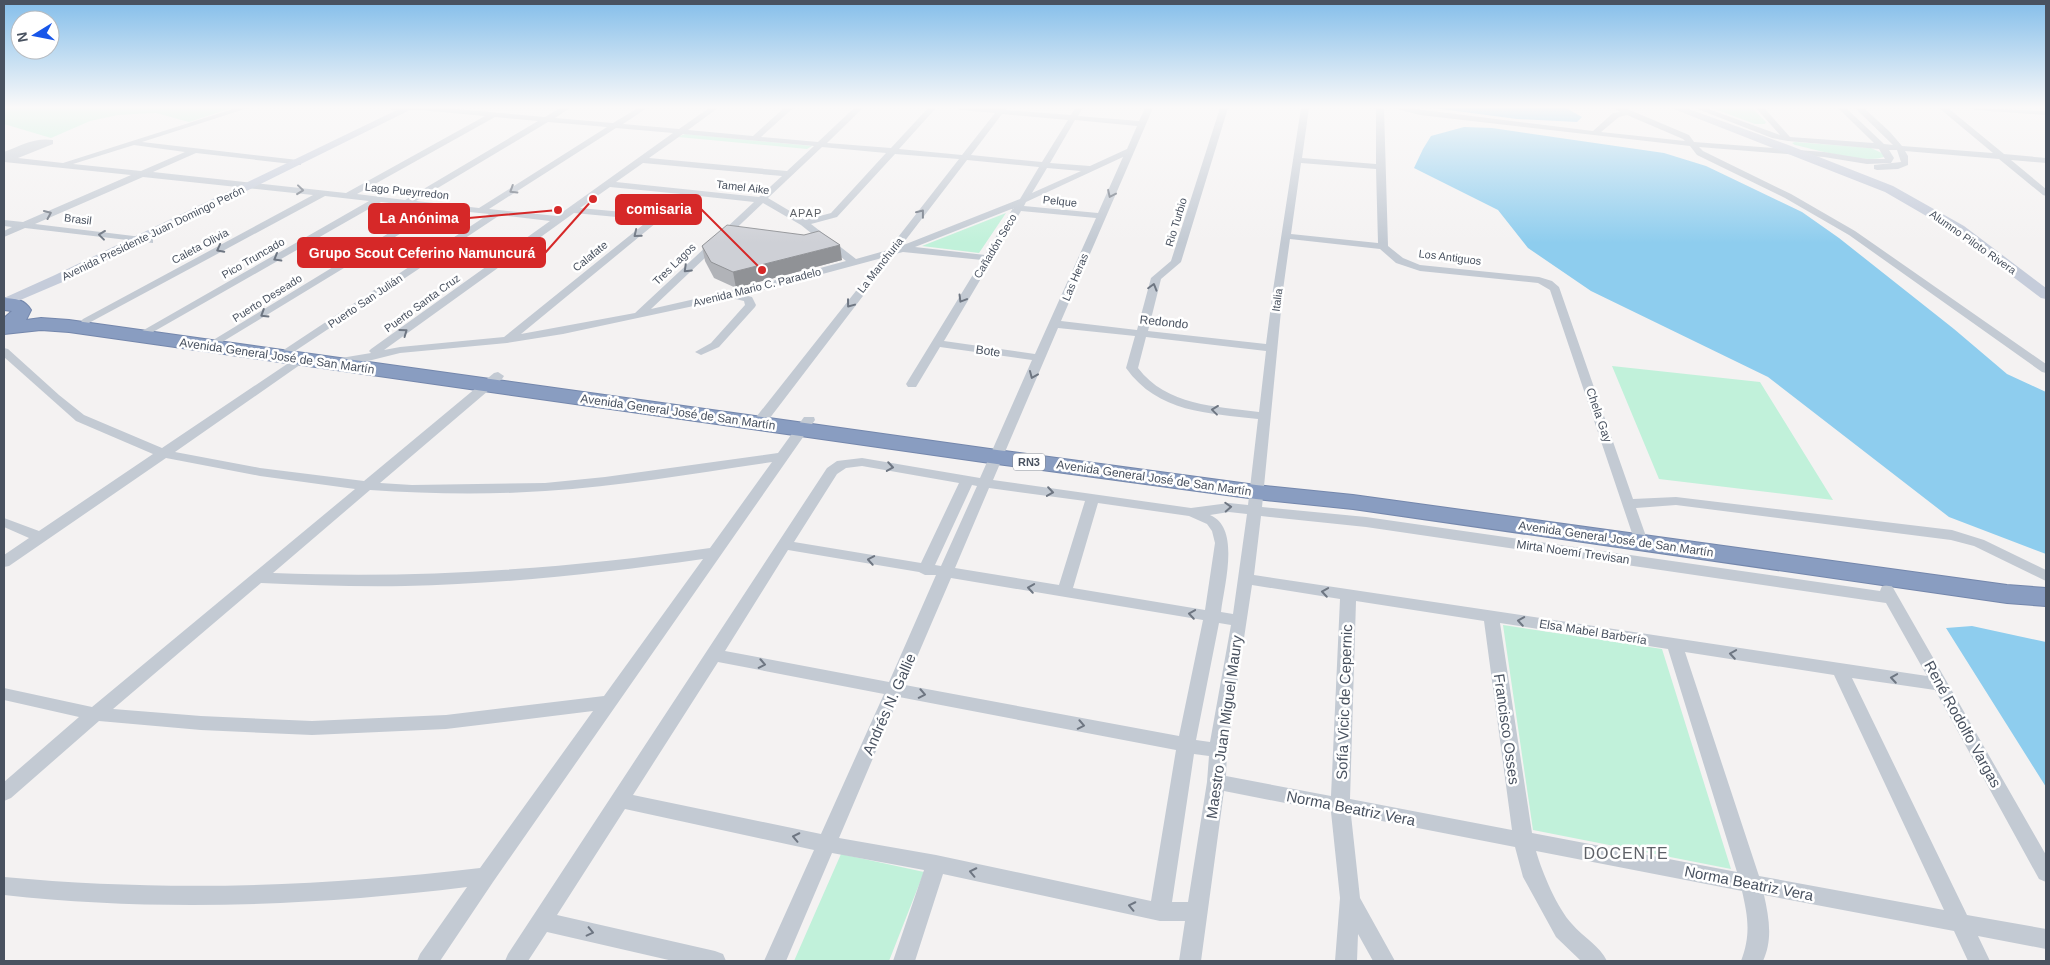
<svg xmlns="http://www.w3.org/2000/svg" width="2050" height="965" viewBox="0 0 2050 965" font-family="Arial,sans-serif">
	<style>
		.green { fill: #c1f1da }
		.water { fill: #8ecdee }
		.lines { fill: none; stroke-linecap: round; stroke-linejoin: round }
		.highway-casing { stroke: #7487ac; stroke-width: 2 }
		.street { fill: #c3cad3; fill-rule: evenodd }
		.secondary { fill: #c5ccda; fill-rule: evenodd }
		.highway { fill: #899dc1; fill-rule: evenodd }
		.wall { fill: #b1b3b8 }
		.shaded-wall { fill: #909296 }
		.building { fill: #ced0d6; stroke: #909296 }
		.oneway { stroke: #6e7682 }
		.labels { text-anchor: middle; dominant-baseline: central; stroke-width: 5; stroke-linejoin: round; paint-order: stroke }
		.far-street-label { font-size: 11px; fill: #495260; stroke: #fff }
		.far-neighbourhood-label { font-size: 11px; letter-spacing: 1px; fill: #5e6167; stroke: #fff }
		.shield { fill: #fff; stroke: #808690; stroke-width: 1 }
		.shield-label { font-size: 11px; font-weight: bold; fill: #495260 }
		.street-label { font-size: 12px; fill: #495260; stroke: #fff }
		.near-street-label { font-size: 15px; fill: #495260; stroke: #fff }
		.near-neighbourhood-label { font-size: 16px; letter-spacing: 1px; fill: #5e6167; stroke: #fff }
		.leader { fill: none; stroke: #d62828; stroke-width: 2 }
		.callout-dot { fill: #d62828; stroke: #fff; stroke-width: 2 }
		.callout { fill: #d62828; stroke: #d62828; stroke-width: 2 }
		.callout-label { font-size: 14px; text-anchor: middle; font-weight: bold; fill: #fff }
	</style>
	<rect width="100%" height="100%" fill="#f4f2f2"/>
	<!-- green -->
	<path class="green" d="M4,108H232L189,122L156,113L118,115L90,121L51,138L4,124Z
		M1712,108H1752L1766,122L1765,124H1755Z
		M685,134L812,146L807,149L678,137Z
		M1795,142L1871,148L1884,154V157C1863,164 1818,150 1795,145L1792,143Z
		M1006,213L979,253L922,246Z
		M1612,366L1760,382L1833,500L1659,479Z
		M1503,625L1662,649L1731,869L1533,830Z
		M841,854L924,872L889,961H794Z"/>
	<!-- water -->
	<path class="water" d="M1433,108H1566L1582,117L1577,122L1517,119Z
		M1464,127L1492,128L1664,153L1706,166L1729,177L1802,212L1839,238L1954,329L2007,374L2046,392V554L1949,517L1768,377L1591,291L1528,248L1498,210L1414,168L1423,149L1431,136Z
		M1972,626L2046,642V787L1946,628Z"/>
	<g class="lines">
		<!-- highway casing -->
		<g class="highway-casing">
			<path id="highway" d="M4,298C16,299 24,299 31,310L26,320L41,318L69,320L997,450L1256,485L1353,495L2007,585L2046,588V606L2007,603L1353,509L1256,499L997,464L69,332L41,330L4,334V318L12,311L4,310Z"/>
		</g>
		<!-- street -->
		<path class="street" d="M236,108H248L142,142L298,160L301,161V165L196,153L153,172L346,193L485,116L419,110H392L388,108H445L545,117L560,108H570L555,118L613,123L638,108H647L623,124L679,129L709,108H718L688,130L753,136L784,108H793L761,137L818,142L854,108H863L827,143L891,148L928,108H936L899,149L962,155L995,113L960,110L956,108H1007L1006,110L1071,115L1075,108H1083L1078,116L1139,121L1145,108H1153L1061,321L1137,330L1151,278L1171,261L1220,108H1228L1181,262L1161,279L1148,331L1266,344L1273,290L1301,108H1309L1302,158L1376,164V108H1384L1388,246L1403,258L1420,265L1539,277L1552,281L1559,287L1633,499L1676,497L1952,530L1984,540L2046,570V581L1974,546L1951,540L1676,505L1636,508L1648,542L1646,545H1636L1550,290L1538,283L1420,271L1396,263L1380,249L1290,239L1283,290L1262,507L1366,517L1880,591L1882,586L1887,585L1892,586L2046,855V882L2039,879L1935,690L1852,678L1967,915L2046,929V949L1978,936L1990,961H1968L1954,931L1764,895C1769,918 1773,939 1763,961H1741C1751,935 1748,917 1742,891L1536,851C1542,872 1557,908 1572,924C1583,937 1600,946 1607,961H1581L1556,937L1523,877L1515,847L1351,815L1360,898L1395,961H1373L1358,934L1357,961H1335L1340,898L1331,812L1224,791L1201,961H1179L1185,921H1160L943,874L915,961H893L924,870L832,853L786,961H764L814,850L625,809L557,915L715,951L723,954L726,961H673L547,932L528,961H505L508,954L827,468L837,461L862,458L980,478L1032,360L940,347L916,387H908L906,384L982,260L903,252L895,254L763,427L758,428L752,424L753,421L882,258L744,295L752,297L756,305L755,307L719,347L701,355L695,352L711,343L745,305L744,301L731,298L563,334L507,343L400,353L364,362L333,366L329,364L327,362L329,360L371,353L369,351L371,349L550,221L500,215L280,361L274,357L276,355L489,214L441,209L209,350L203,347L205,345L430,208L381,202L139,340L133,337L135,335L369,201L325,196L87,324L83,323L81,321L83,319L313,195L143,177L35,224L150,238L153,239V243L25,228L4,237V231L12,227L4,226V220L23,222L131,175L4,162V152C20,146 35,137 53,140V144L18,158L63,163ZM1002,114L1068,120L1042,162L971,155ZM495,117L538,121L405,200L357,194ZM1075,120L1137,126L1127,149L1090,166L1050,163ZM548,122L607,127L479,208L416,201ZM616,128L673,133L557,216L489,209ZM683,134L814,146L787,171L649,158ZM134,145L185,152L141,171L73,164ZM822,147L886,153L831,213L805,220L768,198ZM895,154L959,159L888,250L856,259L811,224L837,217ZM1123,157L1098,213L1024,206L1026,202ZM967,160L1039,167L1020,199L901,246ZM643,163L782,176L759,197L616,182ZM1301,163L1376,169L1378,243L1291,234ZM1047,168L1081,171L1032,193ZM610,187L681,194L655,215L580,208ZM690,195L754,202L635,313L521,334ZM763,203L801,225L846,261L765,283L651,309ZM1013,208L985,255L915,247L1014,208ZM1021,211L1096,218L1035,354L944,341ZM574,213L649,220L504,337L400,347L384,350ZM1058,328L1135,336L1126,368C1158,413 1208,413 1258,419L1248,505L1229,503L1191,508L993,480ZM1146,337L1266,351L1259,412C1215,406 1167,406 1138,368ZM862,466L959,483L921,563L794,542L837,474L846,468ZM972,485L977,486L941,566L935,565ZM989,488L1085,501L1059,585L955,568ZM1098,503L1189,516L1207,524L1212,531L1215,543L1205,610L1073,588ZM1229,512L1247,514L1233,614L1221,612C1224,585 1241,528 1210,515ZM1261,516L1366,527L1886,603L1927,676L1254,575ZM788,550L919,572L925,575H936L889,682L725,651ZM951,578L1203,620L1179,736L905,685ZM1252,585L1340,599L1331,796L1226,776L1227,751ZM1356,601L1484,621L1512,830L1350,799ZM1219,623L1231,625L1210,742L1196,740ZM1500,623L1668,649L1737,872L1532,833ZM1685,652L1834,675L1944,910L1759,876ZM718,662L884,694L821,834L633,795ZM899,697L1176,750L1151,901L936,855L839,838ZM1194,754L1209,756L1207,782L1188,902H1172Z
			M1393,108H1408L1593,131L1613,113L1620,112L1614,108H1625L1689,135L1694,142L1824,152L1867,159H1885L1879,149L1788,141L1772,138L1695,108H1706L1780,135L1756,108H1764L1790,137L1874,143L1838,108H1846L1884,144L1893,145L1855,108H1864L1890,132L1902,146L1993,153L1939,108H1948L2004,154L2046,158V163L2011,160L2046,189V196L2043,195L1999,159L1905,151L1908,156V165L1898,169L1877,170L1874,169V165L1901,162L1897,150H1889L1894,158L1891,163L1867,164L1824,157L1699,147L1703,151L1791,194L1855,231L2046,364V373L2042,372L1849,235L1785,198L1697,155L1690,146L1420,115ZM1627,115L1683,139L1685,141L1601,132L1619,117Z
			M1971,108L2046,111V115L1975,110Z
			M4,348L8,349L59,395L84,415L162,448L296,358H304L306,360L304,362L175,452L260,468L364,481L494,373L498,372L504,376L502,379L380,483L412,485L545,483L605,477L778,453L804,417H814L815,420L493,882L440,961H417L420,954L467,887C313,906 158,912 4,895V877C166,892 319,887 480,868L593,711L446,729L312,735L201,730L99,721L11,798L4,801V782L79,717L4,700V688L92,707L355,489L260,476L166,458L9,566L4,567V555L29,538L4,527V518L39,531L153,454L76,421L4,357ZM772,462L710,548C564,569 421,579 273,573L370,490C428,494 488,495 545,491C621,486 697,473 772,462ZM703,559L604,696L446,715L312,721L201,716L113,709L261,583C309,585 357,587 405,586C505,584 604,573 703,559Z"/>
		<!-- secondary -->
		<path class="secondary" d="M401,108H414L65,281L4,307V298L55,275Z
			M1671,108H1686L1791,146L1893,186L1964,226L2046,288V299L2041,298L1954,232L1885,192Z"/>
		<!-- highway -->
		<use href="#highway" class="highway"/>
	</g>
	<!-- wall -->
	<path class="wall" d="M702,246L842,260L736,288L714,278L705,261Z"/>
	<!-- shaded-wall -->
	<path class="shaded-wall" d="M840,245L842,260L736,288L733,272Z"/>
	<!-- building -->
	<path class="building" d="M727,225L804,235L819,231L840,245L733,272L711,262L702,246Z"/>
	<!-- one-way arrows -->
	<defs><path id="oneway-chevron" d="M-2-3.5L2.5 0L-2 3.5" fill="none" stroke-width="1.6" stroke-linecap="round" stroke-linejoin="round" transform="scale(1.25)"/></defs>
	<g class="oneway">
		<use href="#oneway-chevron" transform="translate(300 190) rotate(6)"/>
		<use href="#oneway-chevron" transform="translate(513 190) rotate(148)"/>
		<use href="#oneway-chevron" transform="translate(1111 194) rotate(115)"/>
		<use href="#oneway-chevron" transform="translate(921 213) rotate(-52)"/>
		<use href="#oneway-chevron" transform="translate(48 214) rotate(-24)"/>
		<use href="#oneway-chevron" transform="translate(637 234) rotate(141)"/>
		<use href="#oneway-chevron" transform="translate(102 235) rotate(-173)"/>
		<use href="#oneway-chevron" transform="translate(220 249) rotate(152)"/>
		<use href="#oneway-chevron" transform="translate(277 258) rotate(150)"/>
		<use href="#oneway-chevron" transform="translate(687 269) rotate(136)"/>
		<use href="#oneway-chevron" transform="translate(1153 287) rotate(-74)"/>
		<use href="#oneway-chevron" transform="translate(962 299) rotate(121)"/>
		<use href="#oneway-chevron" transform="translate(850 304) rotate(127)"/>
		<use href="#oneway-chevron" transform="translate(264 314) rotate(148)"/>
		<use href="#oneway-chevron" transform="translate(404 332) rotate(-36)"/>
		<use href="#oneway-chevron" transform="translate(1033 375) rotate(113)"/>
		<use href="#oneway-chevron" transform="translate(1215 410) rotate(-173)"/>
		<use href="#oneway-chevron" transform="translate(890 467) rotate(9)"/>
		<use href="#oneway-chevron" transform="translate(1050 492) rotate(8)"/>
		<use href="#oneway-chevron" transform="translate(1228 507) rotate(-3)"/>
		<use href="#oneway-chevron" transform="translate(871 560) rotate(-170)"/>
		<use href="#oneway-chevron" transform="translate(1031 588) rotate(-171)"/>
		<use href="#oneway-chevron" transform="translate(1325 592) rotate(-171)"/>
		<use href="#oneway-chevron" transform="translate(1192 614) rotate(-171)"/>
		<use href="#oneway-chevron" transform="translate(1521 621) rotate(-171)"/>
		<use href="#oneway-chevron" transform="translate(1733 654) rotate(-171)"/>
		<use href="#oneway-chevron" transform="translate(762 664) rotate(11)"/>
		<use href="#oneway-chevron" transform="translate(1894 678) rotate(-171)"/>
		<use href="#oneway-chevron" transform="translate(922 694) rotate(11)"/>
		<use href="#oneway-chevron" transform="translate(1081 725) rotate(11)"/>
		<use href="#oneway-chevron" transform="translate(796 837) rotate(-168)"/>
		<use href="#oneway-chevron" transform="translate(973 872) rotate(-168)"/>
		<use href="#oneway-chevron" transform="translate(1132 906) rotate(-168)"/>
		<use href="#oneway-chevron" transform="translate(590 932) rotate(13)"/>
	</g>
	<!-- sky -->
	<linearGradient id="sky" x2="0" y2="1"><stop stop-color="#84beea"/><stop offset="0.44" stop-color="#faf9f9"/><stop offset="1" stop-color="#faf9f9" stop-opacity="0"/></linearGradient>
	<rect width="2050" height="243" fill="url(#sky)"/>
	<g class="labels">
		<!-- far-street labels -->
		<g class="far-street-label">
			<text transform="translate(743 187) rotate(7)">Tamel Aike</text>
			<text transform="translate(407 191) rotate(6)">Lago Pueyrredon</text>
			<text transform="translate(1060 201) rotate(6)">Pelque</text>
			<text transform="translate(78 219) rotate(7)">Brasil</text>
			<text transform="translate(1176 222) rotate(-73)">Rio Turbio</text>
			<text transform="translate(153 233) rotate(-26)">Avenida Presidente Juan Domingo Perón</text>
			<text transform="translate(1973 242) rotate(35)">Alumno Piloto Rivera</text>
			<text transform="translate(200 246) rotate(-28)">Caleta Olivia</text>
			<text transform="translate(995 246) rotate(-59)">Cañadón Seco</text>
			<text transform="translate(590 256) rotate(-39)">Calafate</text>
			<text transform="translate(1450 257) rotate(7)">Los Antiguos</text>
			<text transform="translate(253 258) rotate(-30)">Pico Truncado</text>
			<text transform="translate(674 264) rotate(-44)">Tres Lagos</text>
			<text transform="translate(880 265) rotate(-52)">La Manchuria</text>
			<text transform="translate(1075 277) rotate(-67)">Las Heras</text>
			<text transform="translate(757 287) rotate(-14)">Avenida Mario C. Paradelo</text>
			<text transform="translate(267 298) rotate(-32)">Puerto Deseado</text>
			<text transform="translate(1277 300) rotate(-83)">Italia</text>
			<text transform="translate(365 301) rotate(-34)">Puerto San Julián</text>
			<text transform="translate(422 303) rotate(-36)">Puerto Santa Cruz</text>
		</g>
		<!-- far-neighbourhood labels -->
		<g class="far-neighbourhood-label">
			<text x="806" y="213">APAP</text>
		</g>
		<!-- shield labels -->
		<rect class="shield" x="1013" y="453.5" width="32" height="17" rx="4"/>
		<g class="shield-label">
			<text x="1029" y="462">RN3</text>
		</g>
		<!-- street labels -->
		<g class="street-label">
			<text transform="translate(1164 322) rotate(6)">Redondo</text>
			<text transform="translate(988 351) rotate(8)">Bote</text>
			<text transform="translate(277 356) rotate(8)">Avenida General José de San Martín</text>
			<text transform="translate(678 412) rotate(8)">Avenida General José de San Martín</text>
			<text transform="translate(1599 415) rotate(71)">Chela Gay</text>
			<text transform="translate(1154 478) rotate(8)">Avenida General José de San Martín</text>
			<text transform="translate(1616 539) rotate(8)">Avenida General José de San Martín</text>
			<text transform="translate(1573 552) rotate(8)">Mirta Noemí Trevisan</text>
			<text transform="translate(1593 632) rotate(9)">Elsa Mabel Barbería</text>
		</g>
		<!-- near-street labels -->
		<g class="near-street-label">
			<text transform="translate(1344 702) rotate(-88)">Sofía Vicic de Cepernic</text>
			<text transform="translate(889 704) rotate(-66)">Andrés N. Gallie</text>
			<text transform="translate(1963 724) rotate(61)">René Rodolfo Vargas</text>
			<text transform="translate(1224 727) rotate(-82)">Maestro Juan Miguel Maury</text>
			<text transform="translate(1507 729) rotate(82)">Francisco Osses</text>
			<text transform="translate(1351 808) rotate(11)">Norma Beatriz Vera</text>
			<text transform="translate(1749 883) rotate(11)">Norma Beatriz Vera</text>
		</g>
		<!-- near-neighbourhood labels -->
		<g class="near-neighbourhood-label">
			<text x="1626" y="853">DOCENTE</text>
		</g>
	</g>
	<!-- callouts -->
	<path class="leader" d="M762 270L701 209M558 210L469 218M593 199L545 253"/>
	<g class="callout-dot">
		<circle cx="762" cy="270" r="5"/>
		<circle cx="558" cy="210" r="5"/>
		<circle cx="593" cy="199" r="5"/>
	</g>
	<g class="callout">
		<rect x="616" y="195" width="85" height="29" rx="5"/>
		<rect x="369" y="204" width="100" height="29" rx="5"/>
		<rect x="298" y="238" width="247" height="29" rx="5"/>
	</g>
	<g class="callout-label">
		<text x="659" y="214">comisaria</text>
		<text x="419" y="223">La Anónima</text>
		<text x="422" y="258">Grupo Scout Ceferino Namuncurá</text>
	</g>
	<!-- border -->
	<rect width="2050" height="965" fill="none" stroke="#495260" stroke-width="10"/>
	<!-- north arrow -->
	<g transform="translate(35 35) rotate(260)"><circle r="24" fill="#ffffff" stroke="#b6babf"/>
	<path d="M0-4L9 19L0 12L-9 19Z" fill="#1756e9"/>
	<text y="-8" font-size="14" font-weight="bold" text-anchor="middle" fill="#495260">N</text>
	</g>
</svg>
